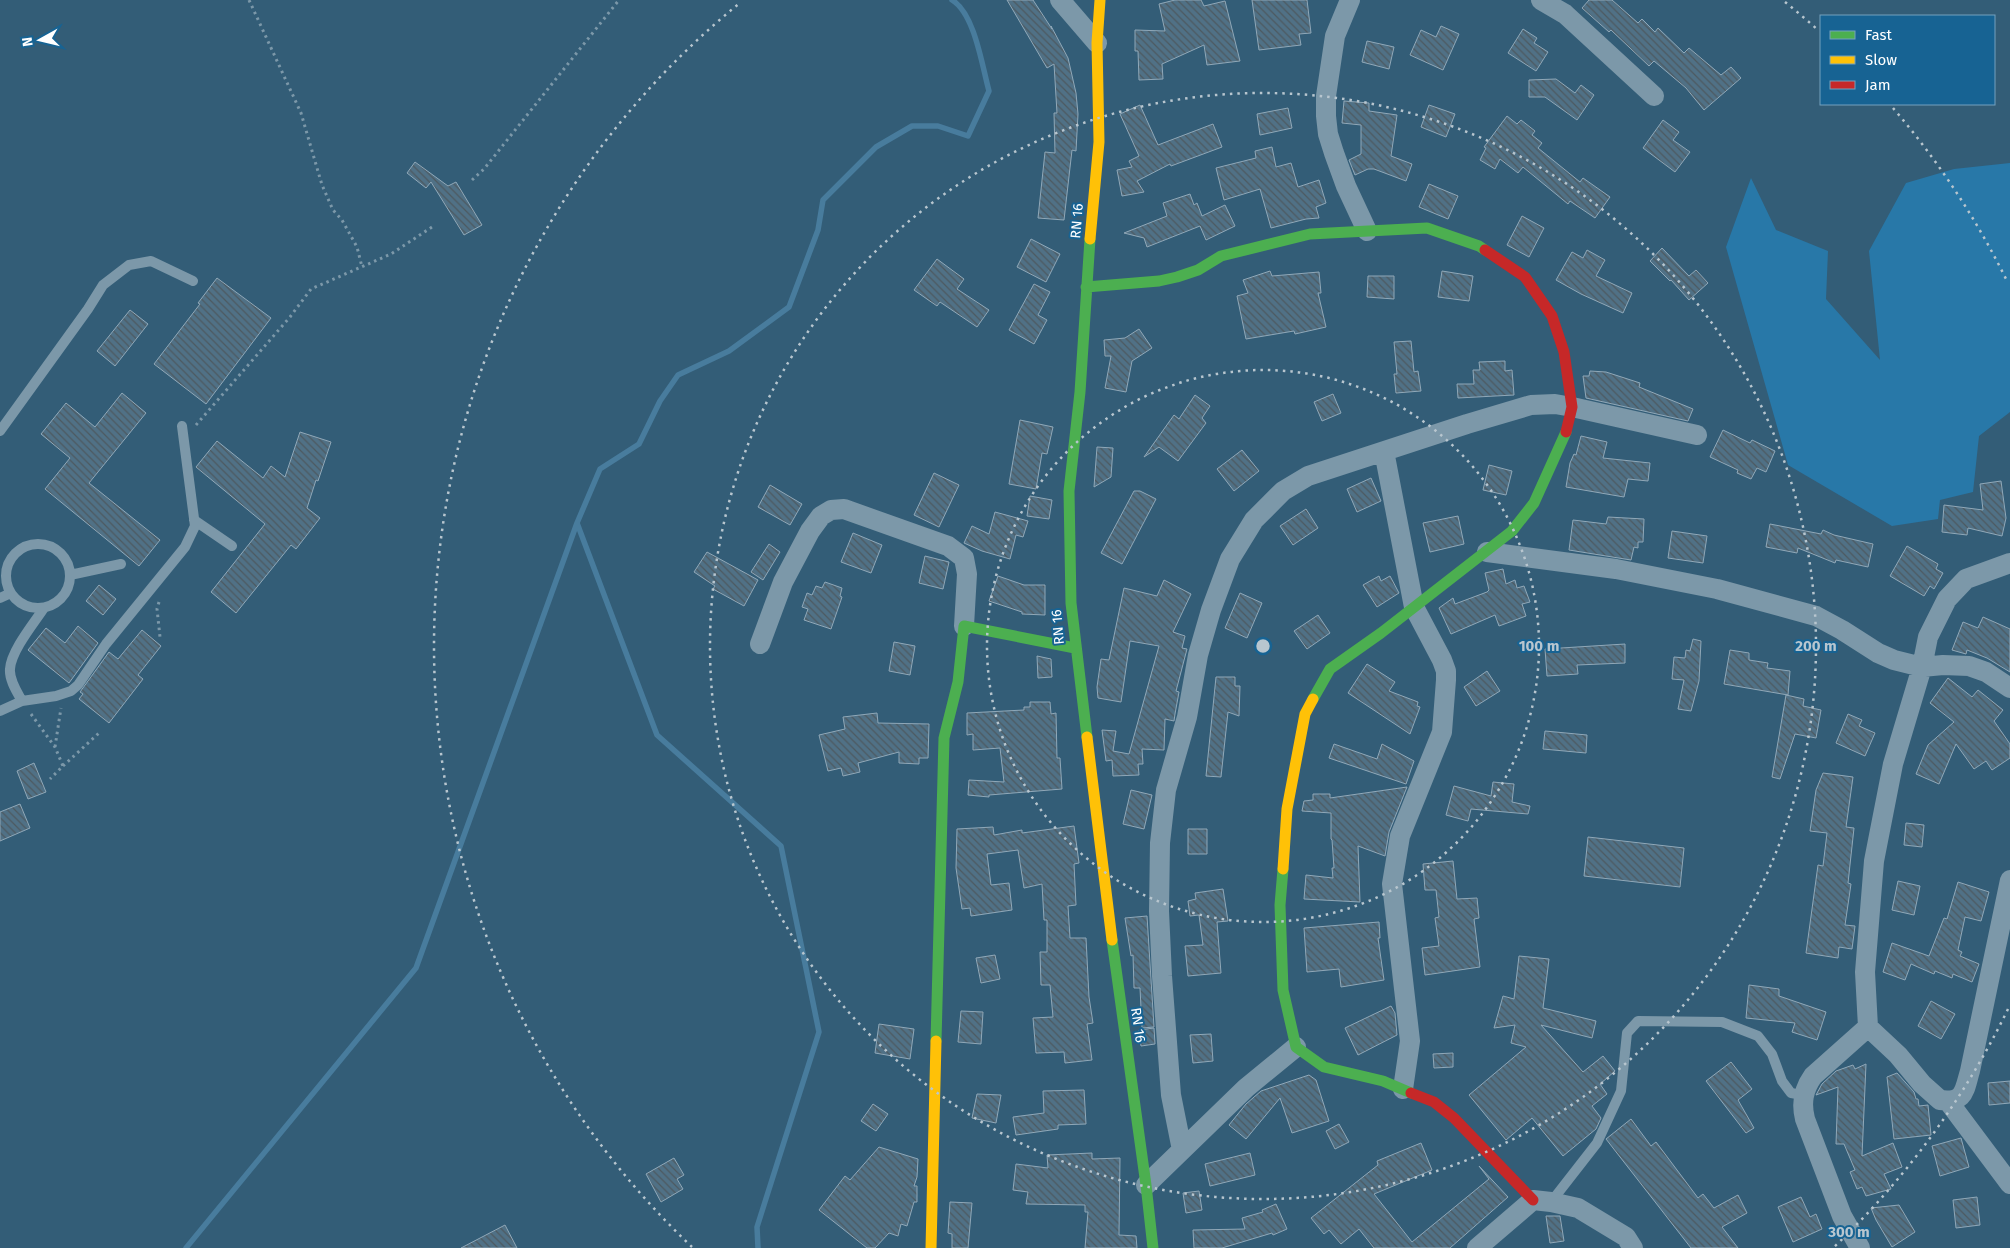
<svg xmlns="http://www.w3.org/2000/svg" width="2010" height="1248" viewBox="0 0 2010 1248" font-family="'Fira Sans',sans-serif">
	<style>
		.grass { fill: #2878a8 }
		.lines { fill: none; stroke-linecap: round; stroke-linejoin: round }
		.stream { stroke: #487c9d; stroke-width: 5.5 }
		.building { fill: url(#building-back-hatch); stroke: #90a8b8 }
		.path { stroke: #7c98a9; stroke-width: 3; stroke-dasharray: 2.5 4; stroke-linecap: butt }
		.lane { stroke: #7c98a9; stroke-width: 10 }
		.street { stroke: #7c98a9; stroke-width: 20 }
		.fast { stroke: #4caf50; stroke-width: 11 }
		.slow { stroke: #ffc107; stroke-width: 11 }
		.jam { stroke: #c62828; stroke-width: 11 }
		.ring { fill: none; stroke: #b8c6cf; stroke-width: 2.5; stroke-dasharray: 2.5 5 }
		.labels { text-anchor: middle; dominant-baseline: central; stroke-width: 4; stroke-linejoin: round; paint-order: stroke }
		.street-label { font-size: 14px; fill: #fff; stroke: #176393 }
		.centre { fill: #b8c6cf; stroke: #176393; stroke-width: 2.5 }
		.ring-label { font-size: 15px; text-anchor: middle; font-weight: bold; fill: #b8c6cf; stroke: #176393; stroke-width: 4; stroke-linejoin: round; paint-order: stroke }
	</style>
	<defs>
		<pattern id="building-back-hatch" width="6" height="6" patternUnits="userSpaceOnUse" patternTransform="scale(1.25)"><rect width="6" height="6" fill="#507186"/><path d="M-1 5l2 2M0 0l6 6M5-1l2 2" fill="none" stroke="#4d5960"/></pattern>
	</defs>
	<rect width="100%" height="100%" fill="#335d77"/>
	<!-- grass -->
	<path class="grass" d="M2010,163V412L1979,436L1973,492L1940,500L1938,519L1892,526L1788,465L1726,247L1751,178L1776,230L1828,251L1826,299L1880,360L1869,251L1906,183L1954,169Z"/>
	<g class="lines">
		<!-- stream -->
		<path class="stream" d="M577,523L657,735L781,846L819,1032L757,1227L758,1248
			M186,1248L416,968L577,523L600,469L639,444L660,401L678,375L729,351L789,307L818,230L823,200L876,147L912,126H938L968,136L989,91C982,66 975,14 952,0"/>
	</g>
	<!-- building -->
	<path class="building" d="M1007,0H1033L1052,29L1051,26L1068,58L1076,93L1078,114L1076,151L1072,150L1064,220L1038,218L1045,152L1055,153L1054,113H1057L1054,64L1047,68Z
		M1175,0H1201L1204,6L1225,1L1240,61L1207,65L1204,45L1162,64L1163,79L1139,80L1138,51H1135V30L1165,31L1159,4Z
		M1252,0H1307L1311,33L1299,34L1301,45L1259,50Z
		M1589,0H1612L1638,23L1642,19L1655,32L1658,28L1684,53L1689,48L1721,75L1731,67L1741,78L1704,110L1686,88L1654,61L1649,66L1611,30L1609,32L1582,8Z
		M1441,26L1459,34L1443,70L1410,55L1421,30L1436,37Z
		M1523,29L1537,38L1534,43L1548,52L1536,71L1508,53Z
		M1367,41L1394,47L1389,69L1362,62Z
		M1556,79L1575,93L1581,85L1594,95L1577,120L1545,97H1529V80Z
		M1344,101L1369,103V111L1397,115L1391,156L1412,164L1406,181L1374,169H1368L1355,175L1349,160L1361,154V125L1342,123Z
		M1140,105L1158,145L1213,124L1222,147L1171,166L1170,164L1137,181L1144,192L1122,196L1117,170L1132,167L1129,161L1139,156L1120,114Z
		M1429,105L1455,114L1446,137L1421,127Z
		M1288,108L1292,128L1260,135L1257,114Z
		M1507,116L1517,124L1521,120L1535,131L1532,135L1542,143L1538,148L1580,182L1583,178L1610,197L1595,218L1570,201L1568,204L1523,167L1518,173L1500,159L1495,169L1480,160L1486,148L1484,147Z
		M1663,120L1679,132L1673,140L1690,152L1675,172L1643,148Z
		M1272,147L1276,167L1291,163L1298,187L1319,180L1326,203L1316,207L1319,218L1306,219L1271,228L1260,189L1224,200L1216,168L1256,158L1255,151Z
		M415,162L448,186L456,182L482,225L464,235L431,182L426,188L407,173Z
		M1429,184L1458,196L1448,219L1419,207Z
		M1190,194L1194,205L1197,203L1202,216L1225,205L1235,226L1206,240L1200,226L1147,247L1144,238L1124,233L1167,216L1163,203Z
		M1522,216L1544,228L1529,257L1507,245Z
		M1031,239L1060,254L1046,282L1017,267Z
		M1662,248L1689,276L1696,270L1708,283L1689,300L1671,280L1670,281L1650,261Z
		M1587,250L1605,260L1596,276L1632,293L1623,313L1581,294L1556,280L1572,252L1583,258Z
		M937,259L964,279L957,289L989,310L977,327L940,302L937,306L914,290Z
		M1270,271L1272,276L1319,272L1321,293H1318L1326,327L1295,334L1294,331L1246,339L1237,296L1248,293L1243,280Z
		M1442,271L1473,276L1469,301L1438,297Z
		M1368,276H1394V299L1367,297Z
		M217,278L271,318L206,404L154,364L200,304L198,303Z
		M1034,284L1050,292L1038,315L1047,320L1034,344L1009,330Z
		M130,310L148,324L115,366L97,351Z
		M1139,329L1152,348L1132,361L1126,392L1105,388L1111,356H1105L1104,340L1125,338Z
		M1411,341L1414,372L1418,371L1421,391L1396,393L1394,374H1397L1394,342Z
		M1505,361V371L1512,370L1514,395L1458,398L1457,384H1474L1473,370H1480L1479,362Z
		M1590,371L1606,372L1640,383L1639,387L1693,409L1688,421L1586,398L1583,376H1589Z
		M122,393L146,413L89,483L160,540L139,566L45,489L70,458L41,434L66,403L95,427Z
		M1333,394L1341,413L1322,421L1314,402Z
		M1195,395L1210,406L1202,418L1206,423L1178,461L1159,447L1144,457L1174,415L1179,419Z
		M1020,420L1053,427L1047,454L1042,453L1036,489L1009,484Z
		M1723,430L1750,443L1752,440L1775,451L1766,472L1757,468L1751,479L1737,473L1738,470L1710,457Z
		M300,432L331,442L318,481L316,480L307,508L320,518L296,549L291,545L236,613L211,592L265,524L196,467L217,441L263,478L271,466L285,477Z
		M1581,436L1607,442L1603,458L1650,463L1648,481L1628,479L1624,497L1566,487L1570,463L1574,454L1576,455Z
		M1097,447L1113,448L1111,477L1094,487Z
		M1242,450L1259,471L1234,491L1217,469Z
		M1489,465L1512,471L1506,495L1483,490Z
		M934,473L959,485L939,527L914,515Z
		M1371,478L1381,501L1357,512L1347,489Z
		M2001,481L2006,518L2002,536L1968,528L1967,535L1942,532L1944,505L1983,510L1980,484Z
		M770,485L802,504L790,525L758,507Z
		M1134,491H1140L1156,499L1122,564L1101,553Z
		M1030,496L1052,500L1049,519L1027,516Z
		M1306,509L1318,528L1293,545L1280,526Z
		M995,512L1028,521L1023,537L1016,535L1010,559L982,551L964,543L972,526L989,534Z
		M1458,516L1464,544L1430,552L1423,523Z
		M1608,517L1644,519L1643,542H1638V548L1634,547L1631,560L1569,550L1573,520L1606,524Z
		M1770,524L1821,534L1823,530L1834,535L1873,544L1868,567L1836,560L1835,563L1798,548L1797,553L1766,547Z
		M1672,531L1707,536L1703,563L1668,558Z
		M853,533L882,545L871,573L841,562Z
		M769,544L780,552L763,580L751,572Z
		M1907,546L1938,564L1936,569L1943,573L1934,589L1930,586L1924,596L1890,576Z
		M707,552L758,580L744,606L713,589L715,586L694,572Z
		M925,556L949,562L943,589L919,583Z
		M1503,569L1506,584L1515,580L1517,588L1524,586L1530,602L1522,604L1526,616L1499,626L1495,615L1451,634L1439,608L1453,598L1455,604L1487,592L1489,590L1485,573Z
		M998,576L1024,585H1045V615L1022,614V612L989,601Z
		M1379,576L1381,581L1390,576L1399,593L1377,607L1363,585Z
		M1164,580L1191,594L1173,632L1185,636L1182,648L1187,649L1176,691L1179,692L1175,714L1174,721L1165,719L1164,750L1142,749L1143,764H1138L1139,775L1113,776L1112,760L1106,761L1102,730L1116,731L1113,751L1129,754L1159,646L1130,641L1121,702L1098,698L1097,687L1101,659L1109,660L1124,588L1157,596Z
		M825,582L842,588L840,596L842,597L831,629L804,620L808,609L802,607L807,593L812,595L816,586L822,588Z
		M99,585L116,599L103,615L86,601Z
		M1240,593L1262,603L1247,638L1225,628Z
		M1318,615L1330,633L1307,649L1294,631Z
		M1983,617L2010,629V672L1987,658L1967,650L1966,654L1952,650L1963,622L1978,628Z
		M78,626L98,643L69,683L28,650L46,628L65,643Z
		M142,630L161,646L138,675L143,679L109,723L79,699L83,694L80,692L109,652L118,659Z
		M1693,639L1701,641L1699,681L1691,711L1678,709L1684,680L1672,679L1674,657L1685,658L1686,650L1690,651Z
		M894,642L915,646L910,675L889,671Z
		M1625,644V663L1577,665L1578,674L1547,676L1545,649Z
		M1730,650L1749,653V660L1768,663L1767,668L1790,671L1788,695L1724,684Z
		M1037,656L1051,659L1052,677L1038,678Z
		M1367,664L1395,682L1389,691L1418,702L1417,706L1420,707L1410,734L1348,693Z
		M1487,671L1500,691L1476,706L1464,687Z
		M1216,677H1235V686H1240L1239,716L1228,712L1221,777L1206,776Z
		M1948,678L1972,697L1978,690L2003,710L1994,721L2010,744V758L1992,770L1986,761L1974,769L1956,744L1939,784L1916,774L1928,745L1954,722L1930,703Z
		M1786,695L1804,699L1803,706L1821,710L1816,738L1795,734L1780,779L1772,777Z
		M1030,702H1050L1051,714L1056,713L1057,758H1060L1062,789L989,795V797L968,795L969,780L1004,782L1000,748L973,750V734L967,735V713L1024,710V707H1030Z
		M877,713L878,723L929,724L928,758H919V764L899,763V752L858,763L860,772L843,776L841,768L828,771L819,735L845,729L843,717Z
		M1848,714L1862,720L1859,726L1875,733L1865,756L1836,743Z
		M1545,731L1587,735L1586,753L1543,749Z
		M1334,744L1377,759L1382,744L1414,761L1406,784L1329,758Z
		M34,763L46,792L28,799L17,771Z
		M1823,773L1853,777L1846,827L1854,828L1848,883L1851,884L1845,925L1855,926L1852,949L1839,947L1838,958L1806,953L1818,865L1823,866L1827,833L1810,831L1816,790Z
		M1493,782L1514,784L1512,802L1530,806L1528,814L1471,809L1468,821L1446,815L1454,786L1491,796Z
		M1407,787L1389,832L1385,856L1358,846L1360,902L1304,899L1306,875L1333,878L1332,868H1334L1332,840L1331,839V813L1302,811L1304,801L1313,800V794H1330V798Z
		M1131,790L1152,795L1144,829L1123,824Z
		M20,804L30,828L0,841V812Z
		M1906,823L1924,825L1922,847L1904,845Z
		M1074,826L1079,863L1074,864L1076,905L1068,906L1070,938H1086L1089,997L1093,1023L1087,1024L1092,1060L1065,1063L1064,1052L1036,1053L1033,1018L1053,1017L1050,985H1041L1040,952H1047V920H1044L1042,884L1024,888L1018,850L987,854L991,885L1009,883L1012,910L971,916L970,908L962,909L956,868L957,829L993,827L994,835L1022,830V833Z
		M1188,829H1207V854H1188Z
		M1588,837L1684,848L1680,887L1584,876Z
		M1453,861L1457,899L1477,898L1479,918L1474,919L1480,967L1425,975L1422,948L1439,946L1435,918L1439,917L1436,890H1425L1423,864Z
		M1898,881L1920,886L1914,915L1892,910Z
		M1958,882L1989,892L1981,921L1965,917L1958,950L1962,952L1960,956L1979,964L1972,982L1953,974L1952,978L1935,971L1934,974L1911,964L1905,980L1883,972L1892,943L1929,956L1944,918L1947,919Z
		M1223,889L1228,921L1217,922L1221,973L1188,976L1185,946L1203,945L1199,915L1190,916L1188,901L1196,899L1195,893Z
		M1147,916L1154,1027L1142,1028L1140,988H1134L1133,955L1131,956L1125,918Z
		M1379,922L1380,938H1378L1384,980L1341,987L1339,969L1307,972L1304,928Z
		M995,955L1000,979L981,983L976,958Z
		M1519,956L1549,959L1543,1008L1596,1021L1592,1038L1541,1025L1583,1072L1603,1056L1615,1071L1600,1084L1607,1094L1592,1106L1601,1118L1596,1129L1563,1156L1532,1118L1506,1140L1469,1095L1526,1047L1511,1043L1515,1025L1494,1028L1503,996L1514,999Z
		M1749,985L1779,989V996L1826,1012L1817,1040L1792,1032L1795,1023L1746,1018Z
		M1931,1001L1955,1014L1941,1039L1918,1026Z
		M1391,1006L1395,1013L1397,1035L1358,1055L1345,1028Z
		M961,1011L983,1012L981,1044L958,1042Z
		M879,1024L914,1029L910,1059L875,1053Z
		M1154,1028L1155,1044L1141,1046L1139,1030Z
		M1211,1034L1213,1061L1193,1063L1190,1035Z
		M1453,1053V1067L1434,1068L1433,1054Z
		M1731,1062L1752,1089L1738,1100L1754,1128L1746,1133L1706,1081Z
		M1866,1064L1862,1156L1893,1143L1902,1167L1884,1174L1891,1189L1866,1196L1862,1187L1857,1189L1850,1172L1855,1170L1844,1144H1836L1838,1087L1816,1095L1822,1084L1836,1071L1853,1065L1855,1069Z
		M1897,1073L1914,1092L1916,1099H1918L1919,1106L1928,1105L1931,1135L1894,1139L1887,1077Z
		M1309,1075L1316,1080L1329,1121L1292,1133L1280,1098L1246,1139L1229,1125L1246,1104L1261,1091Z
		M2010,1081V1103L1989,1105L1988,1083Z
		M1084,1090L1086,1124L1058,1125V1129L1016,1135L1013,1117L1044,1113L1043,1091Z
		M977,1094L1001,1095L996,1123L972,1118Z
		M873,1104L888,1114L876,1131L861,1121Z
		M1631,1119L1651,1146L1656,1142L1698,1198L1703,1194L1714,1208L1738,1195L1747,1213L1722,1227L1738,1248H1691L1606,1139Z
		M1339,1124L1349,1142L1335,1149L1326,1131Z
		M1961,1138L1969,1167L1940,1176L1932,1146Z
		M1421,1143L1432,1170L1374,1194L1412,1242L1489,1179L1479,1166L1508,1197L1450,1248H1374L1359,1229L1341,1244L1329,1230L1324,1234L1311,1218L1378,1165L1377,1161Z
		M879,1147L918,1159L917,1177L914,1186H917V1202H914L907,1226L901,1224L898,1236L889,1233L875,1248H867L819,1210L845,1176L850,1180Z
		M1092,1153V1159L1120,1158L1119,1235L1136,1236L1137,1248H1085L1088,1212H1085V1205L1026,1204L1028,1192L1013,1190L1016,1164L1048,1168L1047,1155Z
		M1250,1153L1255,1175L1210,1186L1205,1164Z
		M674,1158L684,1175L677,1179L683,1189L661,1202L646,1174Z
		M1199,1191L1202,1210L1186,1213L1183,1193Z
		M1801,1197L1810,1217L1816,1214L1822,1229L1793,1242L1778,1207Z
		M1977,1197L1980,1225L1956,1228L1953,1200Z
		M950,1202L972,1203L968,1248H952V1234L948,1233Z
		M1276,1204L1287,1229L1273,1235L1272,1233L1222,1248H1194L1193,1230L1245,1229L1242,1218L1263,1212L1262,1210Z
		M1899,1205L1915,1232L1892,1247L1876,1220L1871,1208Z
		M1546,1216H1560L1564,1241L1550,1243Z
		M505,1225L517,1248H461Z"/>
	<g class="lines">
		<!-- path -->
		<path class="path" d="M249,0L301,113L322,185L333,210L342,220L357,247L362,267
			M472,180L484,169L619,0
			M196,425L290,317L311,289L391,254L432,227
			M159,602L157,609L160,637
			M31,714L55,747L63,766L50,779
			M55,747L61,708
			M63,766L99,733"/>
		<!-- lane -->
		<path class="lane" d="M0,431L88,309L103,285L129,265L151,261L193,281
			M194,520L232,546
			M6 576a32 32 0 1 1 64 0a32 32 0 1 1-64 0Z
			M70,575L121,564
			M0,598L11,593
			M22,701C17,692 9,680 10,669C11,651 34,623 44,608
			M0,711L22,701L56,696L71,691L78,685L106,644L185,547L195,526L182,426
			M1551,1202L1597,1143L1621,1091L1627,1033L1638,1021L1722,1022L1758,1036L1772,1054L1782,1081L1791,1093L1803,1095"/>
		<!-- street -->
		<path class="street" d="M1060,0L1097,43
			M1350,0L1335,36L1326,96V116L1328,134L1334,153L1346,186L1367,231
			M1541,0L1565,14L1654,96
			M1384,451L1414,607L1442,660L1446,671V680L1442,732L1400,836L1392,884L1410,1041L1403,1089
			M1487,552L1616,569L1717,589L1816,616L1842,630L1878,653L1894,660L1922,667L1943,665L1969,666L1986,672L2010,688
			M760,644L783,582L810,531L821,516L831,510L844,509L948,546L964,558L967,574L964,626
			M1868,1027L1865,972L1874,861L1893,764L1922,667L1928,637L1947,599L1966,579L2010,563
			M1948,1101L2010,1184
			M1182,1150L1171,1095L1162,976L1159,911L1160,843L1166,790L1187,717L1198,655L1211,610L1230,559L1254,520L1283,491L1308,476L1467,424L1531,405L1555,404L1572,407L1697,435
			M1146,1185L1246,1088L1296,1047
			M1477,1248L1533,1200L1551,1202L1578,1208L1626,1237L1633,1248
			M1860,1248L1842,1216L1805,1119C1801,1103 1803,1090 1813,1076L1868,1027L1898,1055L1922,1084L1940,1100C1965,1103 1964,1091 1970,1071L2010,880"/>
		<!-- fast -->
		<path class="fast" d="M1086,287L1159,281L1177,277L1198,270L1221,256L1310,234L1427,228L1479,246L1485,250
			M1313,699L1330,669L1381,633L1512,531L1534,503L1566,432
			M1087,737L1071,603L1069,491L1080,392L1090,239
			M1283,869L1280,905L1283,990L1296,1047L1324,1067L1383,1081L1411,1093
			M1112,940L1146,1185L1153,1248
			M936,1041L944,738L958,682L964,626L1075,648"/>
		<!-- slow -->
		<path class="slow" d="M1090,239L1099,142L1097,43L1100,0
			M1087,737L1112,940
			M1283,869L1287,809L1305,714L1313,699
			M931,1248L936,1041"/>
		<!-- jam -->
		<path class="jam" d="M1485,250L1525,277L1552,316L1564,352L1572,407L1566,432
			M1411,1093L1434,1102L1454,1118L1533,1200"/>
	</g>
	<!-- distance rings -->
	<g class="ring">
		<circle cx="1263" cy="646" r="276"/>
		<circle cx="1263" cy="646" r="553"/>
		<path d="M2008 1009A829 829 0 0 1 1834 1247M692 1247A829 829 0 0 1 741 2M1785 2A829 829 0 0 1 1818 30M1893 108A829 829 0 0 1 2008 283"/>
	</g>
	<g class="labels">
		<!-- street labels -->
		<g class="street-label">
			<text transform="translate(1077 221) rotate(-85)">RN 16</text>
			<text transform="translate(1058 627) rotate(-95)">RN 16</text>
			<text transform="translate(1138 1025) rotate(82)">RN 16</text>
		</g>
	</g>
	<circle cx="1263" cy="646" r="8" class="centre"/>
	<g class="ring-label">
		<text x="1539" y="651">100 m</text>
		<text x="1816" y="651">200 m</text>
		<text x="1849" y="1237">300 m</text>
	</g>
	<!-- legend -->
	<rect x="1820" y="15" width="175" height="90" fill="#176393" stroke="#74a1be"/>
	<rect x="1830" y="31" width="25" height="8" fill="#4caf50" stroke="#74a1be"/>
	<text x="1865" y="40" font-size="15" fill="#ffffff">Fast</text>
	<rect x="1830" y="56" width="25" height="8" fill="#ffc107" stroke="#74a1be"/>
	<text x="1865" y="65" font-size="15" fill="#ffffff">Slow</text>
	<rect x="1830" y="81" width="25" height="8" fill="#c62828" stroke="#74a1be"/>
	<text x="1865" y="90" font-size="15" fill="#ffffff">Jam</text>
	<!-- north arrow -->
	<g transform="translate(40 40) rotate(262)" stroke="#176393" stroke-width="4" paint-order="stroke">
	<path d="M0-4L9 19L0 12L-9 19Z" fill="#ffffff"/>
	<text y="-8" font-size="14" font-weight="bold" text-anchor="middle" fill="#ffffff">N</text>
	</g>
</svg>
